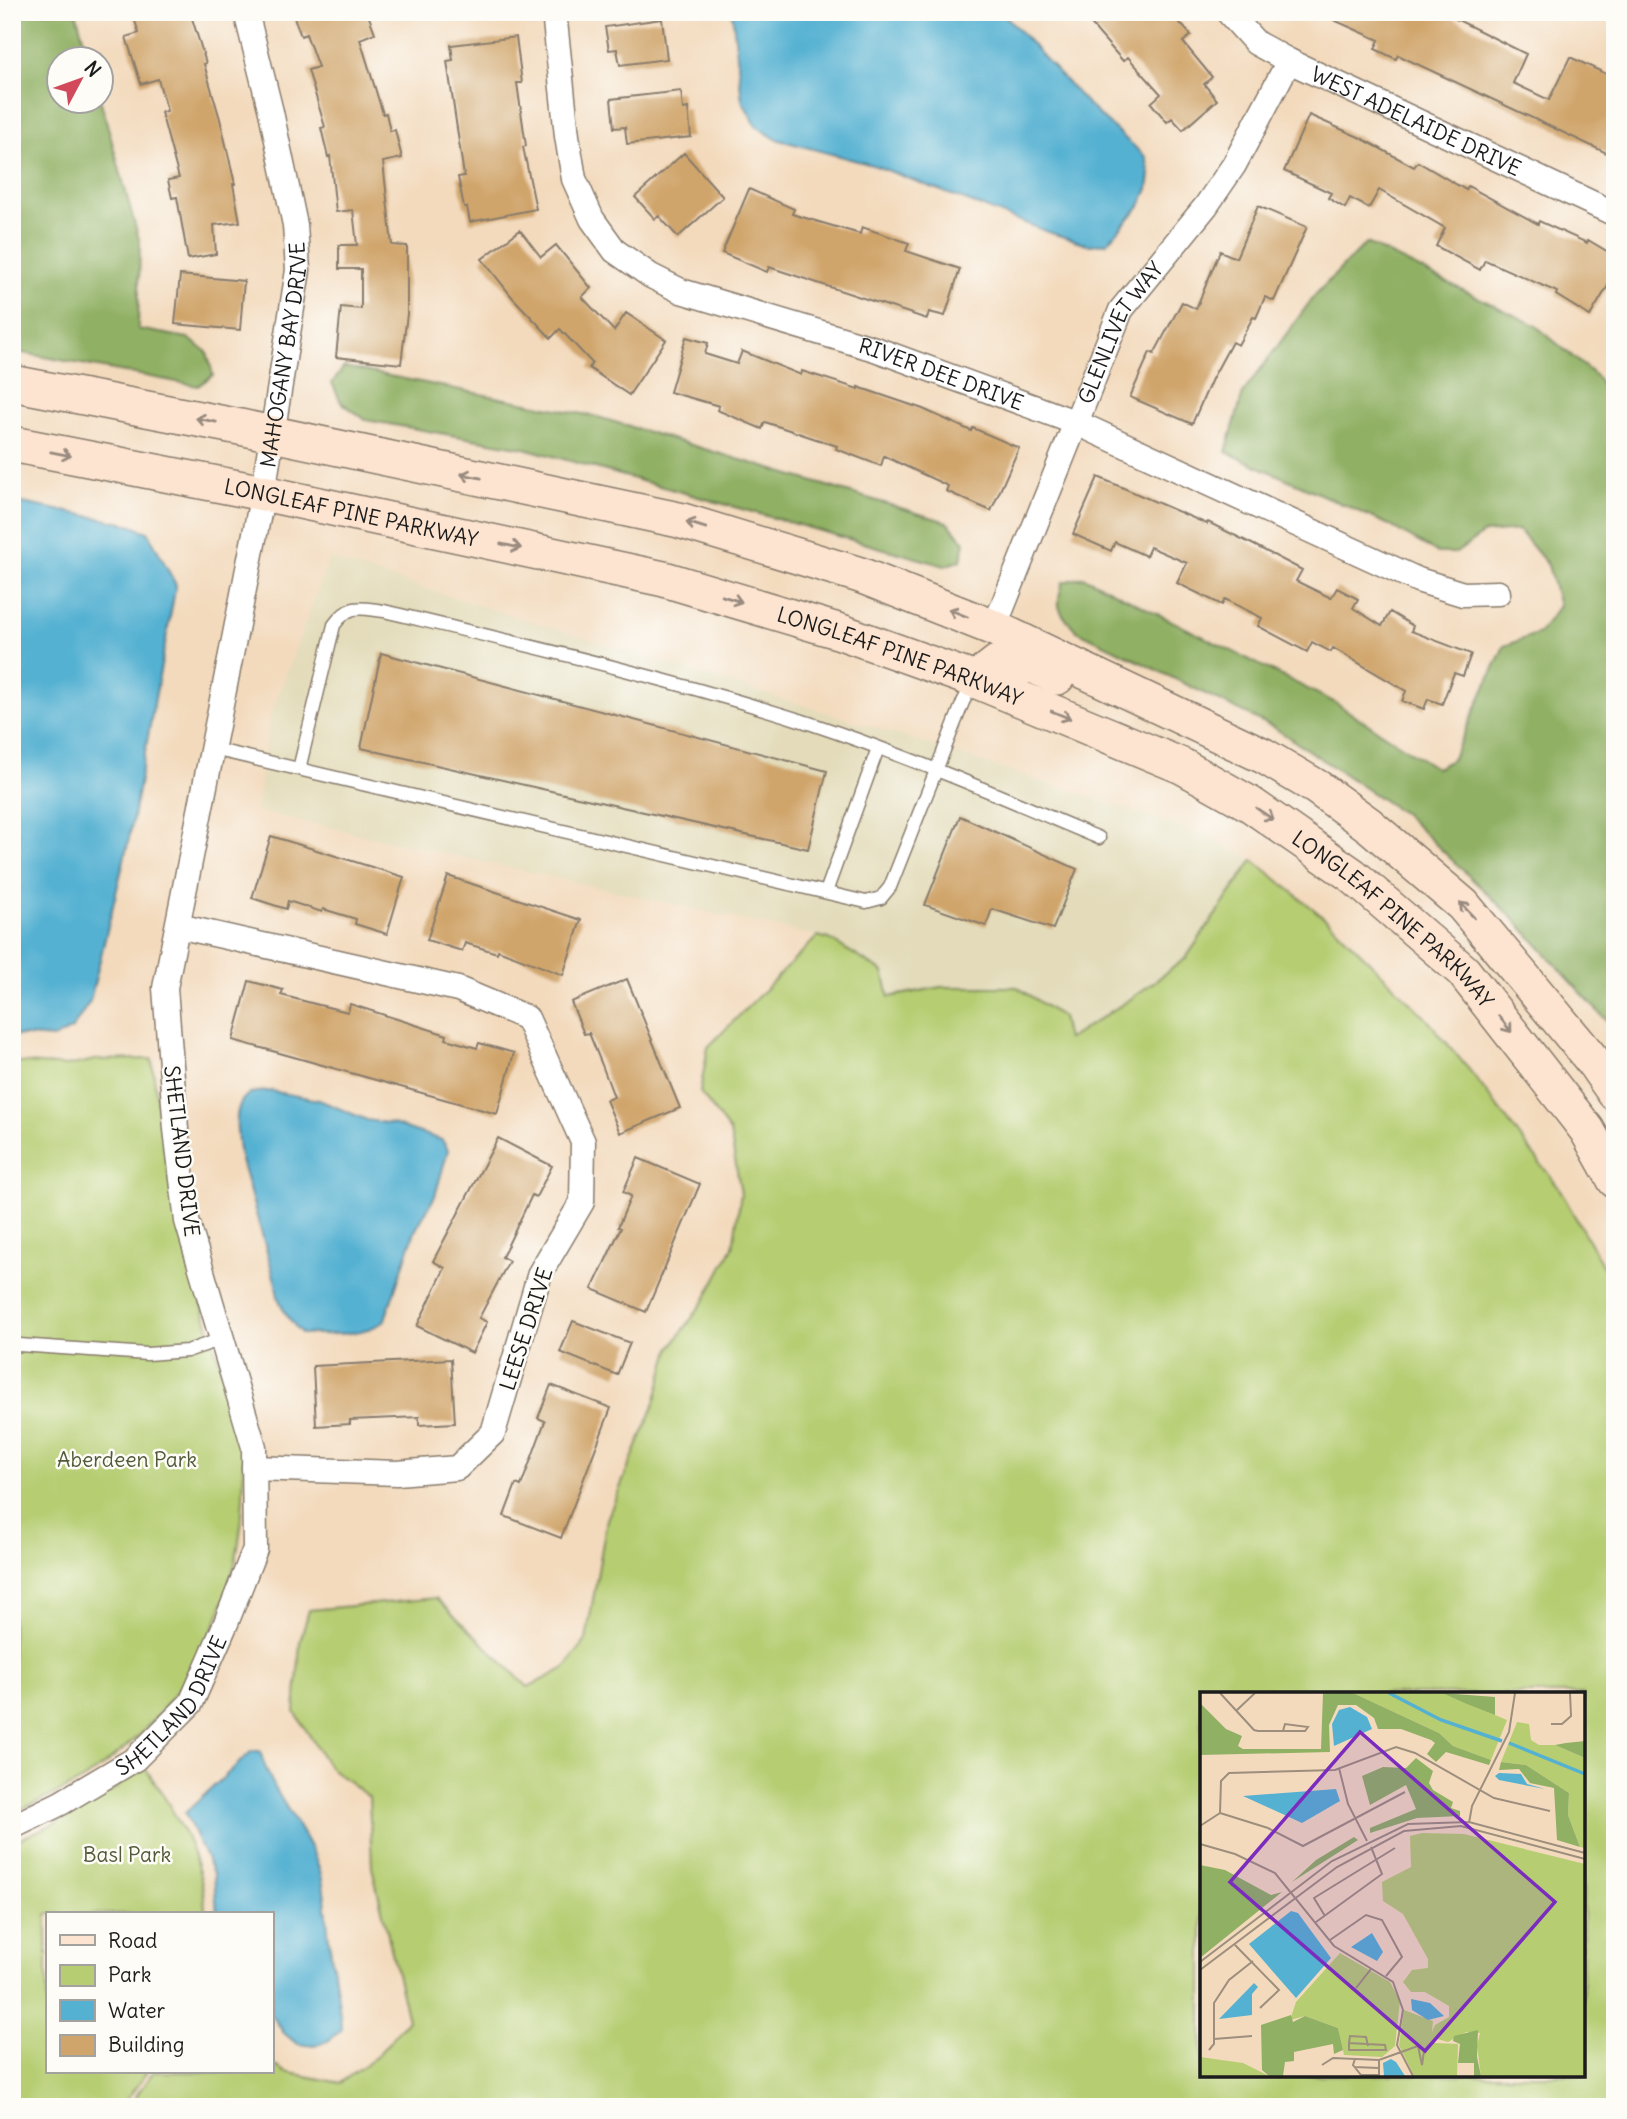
<svg xmlns="http://www.w3.org/2000/svg" width="1627" height="2119" viewBox="0 0 1627 2119" font-family="Delius,sans-serif">
	<style>
		.built { fill: #e3dbba }
		.green { fill: #b6cd72; stroke: #697447; stroke-width: 2; fill-rule: evenodd }
		.forest { fill: #90b064; stroke: #566640; stroke-width: 2 }
		.water { fill: #54b1d2; stroke: #386677; stroke-width: 2 }
		.building { fill: #d0a56c }
		.lines { fill: none; stroke-linecap: round; stroke-linejoin: round }
		.service-casing { stroke: #887b6c; stroke-width: 15 }
		.minor-casing { stroke: #887b6c; stroke-width: 27 }
		.secondary-casing { stroke: #887b6c; stroke-width: 38 }
		.service { stroke: #fff; stroke-width: 12 }
		.minor { stroke: #fff; stroke-width: 24 }
		.secondary { stroke: #fde4d0; stroke-width: 35 }
		.oneway { stroke: #988a7f }
		.labels { text-anchor: middle; dominant-baseline: central; stroke-width: 5; stroke-linejoin: round; paint-order: stroke }
		.street-label { font-size: 21px; fill: #1c1c1c; stroke: #fdfcf7 }
		.park-label { font-size: 21px; fill: #525a3a; stroke: #fdfcf7 }
		.inset-river { fill: none; stroke: #54b1d2; stroke-width: 3.5 }
		.inset-road { fill: none; stroke: #9d8e7d; stroke-width: 2 }
		.view { fill: #7b2cbf; fill-opacity: 0.15; stroke: #7b2cbf; stroke-width: 3.5 }
		.inset-edge { fill: none; stroke: #1c1c1c; stroke-width: 3.5 }
	</style>
	<rect width="100%" height="100%" fill="#fdfcf7"/>
	<filter id="ink" filterUnits="userSpaceOnUse"><feTurbulence type="fractalNoise" baseFrequency=".0143" numOctaves="2"/><feDisplacementMap in="SourceGraphic" scale="14" xChannelSelector="R" yChannelSelector="G"/><feConvolveMatrix kernelMatrix="1 2 1 2 8 2 1 2 1" color-interpolation-filters="sRGB"/></filter>
	<filter id="wash" filterUnits="userSpaceOnUse"><feTurbulence type="fractalNoise" baseFrequency=".00686" numOctaves="4" result="noise"/><feDisplacementMap in="SourceGraphic" scale="28" xChannelSelector="R" yChannelSelector="G"/><feGaussianBlur stdDeviation="1.57" result="paint"/><feColorMatrix in="noise" values="0 0 0 0 0 0 0 0 0 0 0 0 0 0 0 0 0 1.4 0 .05"/><feComposite in="paint" operator="in"/></filter>
	<g filter="url(#wash)">
		<rect width="100%" height="100%" fill="#f3dabd"/>
		<!-- built -->
		<path class="built" d="M329,559L902,736L1202,834L1253,860L1186,958L1132,998L1066,1040L889,997L829,939L256,811L270,717Z"/>
		<!-- green -->
		<path class="green" d="M1253,860L1332,924L1426,1018L1471,1072L1559,1188L1615,1288V2107H132L138,2093L153,2072H271V2063L285,2072L340,2083L377,2056L408,2020L372,1867L369,1797L329,1767L295,1712L300,1642L309,1610L436,1598L528,1687L564,1669L586,1640L607,1519L654,1406L670,1349L704,1301L733,1247L741,1193L730,1132L700,1092L708,1047L818,936L829,939L883,972L889,997L941,987H1017L1062,1017L1067,1040L1132,998L1186,958ZM1202,1694H1583V2075H1202Z
			M152,1059C158,1116 166,1170 180,1226C193,1277 209,1327 224,1378C229,1396 236,1415 240,1434C244,1454 244,1477 243,1497C240,1612 180,1716 84,1779C62,1793 36,1802 12,1813V1062L68,1066L95,1060Z
			M144,1766C174,1810 205,1860 205,1914H47V2072H147L121,2107H12V1842C60,1822 105,1801 144,1766Z"/>
		<!-- forest -->
		<path class="forest" d="M12,12H76L89,59L60,60V102H101L140,243L138,329L188,338L207,352L213,375L198,386L12,351Z
			M1366,243L1535,325L1597,377L1615,406V1030L1517,922L1404,814L1273,727L1077,631C1059,612 1054,608 1063,582L1084,577L1334,702L1436,768L1452,760L1504,646L1539,633L1559,606L1548,565L1519,530L1484,533L1456,553H1438L1387,524L1226,452L1243,393L1315,295Z
			M344,367L598,417L947,522L965,542L961,560L945,566L524,448L366,420L341,402L332,383Z"/>
		<!-- water -->
		<path class="water" d="M732,12H1002L1089,106L1146,157L1150,175L1148,189L1140,206L1107,243L1090,245L1048,232L876,166L776,139L756,126L742,100Z
			M12,501L124,523L148,532L176,585L129,839L90,1001L72,1029L55,1038L12,1035Z
			M271,1091L319,1100L367,1120L393,1124L442,1140L448,1150L435,1196L415,1231L384,1322C358,1337 331,1334 302,1334C288,1319 277,1304 276,1284L240,1157C238,1139 230,1105 249,1094C255,1091 265,1092 271,1091Z
			M252,1751H260C272,1794 297,1818 314,1855C326,1881 326,1912 329,1940C333,1970 340,1999 341,2030L328,2041L315,2046L297,2044L284,2033L271,2014V1914H217L214,1875L185,1813Z"/>
		<g id="blocks">
			<!-- building -->
			<path class="building" d="M132,12H190L206,63L204,64L220,119L235,184H233L240,222L214,225L216,254L188,259L177,197L172,198L168,180L179,178L161,112L167,111L158,79L141,84L126,37L139,33Z
				M292,12H367L375,33L360,39L383,114L386,113L390,131L395,130L402,158L383,162L392,245L407,246V314L401,364L336,357L341,307L361,309V269H339V245H357L353,210L336,212L330,156L328,157L321,128L325,127L308,70L318,67L306,34L301,36Z
				M1080,12H1170L1191,35L1183,42L1212,77L1204,84L1217,100L1183,130L1172,118L1167,122L1151,103L1161,94L1128,57L1123,61Z
				M1316,12H1442L1526,54L1513,83L1549,100L1570,57L1615,78V157L1398,55L1396,59L1375,49L1379,40Z
				M662,19L667,59L620,65L617,49L609,50L605,27Z
				M516,37L522,83H517L526,146L523,147L536,209L470,222L467,207H464L458,177L464,176L447,61L453,60L451,45Z
				M681,91L683,109L688,108L691,137L627,144L625,127L614,128L611,99Z
				M1309,115L1361,138L1414,167L1418,162L1466,190L1468,186L1538,224L1539,221L1587,243L1588,240L1615,256V274L1590,316L1556,295L1557,292L1485,260L1480,270L1436,246L1445,228L1379,190L1369,208L1350,198L1345,208L1328,198L1331,193L1284,171Z
				M684,153L723,197L678,237L659,216L655,219L635,197Z
				M749,189L794,209L792,214L860,234L862,227L909,243L906,251L960,269L945,316L929,312L927,319L769,267L767,272L722,253Z
				M1258,206L1307,227L1274,301L1265,297L1256,318L1253,317L1238,345L1232,342L1212,379L1192,424L1130,397L1150,352L1154,354L1182,302L1196,309L1220,251L1236,258Z
				M520,230L541,257L556,245L591,288L582,297L614,331L626,313L666,340L629,395L589,368L592,363L560,329L551,338L513,298L482,259Z
				M180,275L244,281L240,330L175,324Z
				M686,337L708,343L705,354L737,364L742,351L801,375L802,371L858,389V387L923,409L971,431L973,428L1019,448L991,511L946,491L948,486L884,456L881,466L836,449L837,446L765,422L762,429L717,410L719,406L670,392Z
				M1098,477L1207,524L1208,522L1252,544L1302,570L1296,581L1331,598L1337,588L1358,599L1353,608L1382,626L1390,612L1413,626L1411,631L1471,654L1463,676L1454,673L1442,704L1428,699L1424,709L1402,701L1406,691L1333,648L1331,652L1312,642L1307,652L1258,626L1262,618L1225,599L1222,605L1177,583L1187,563L1150,547L1146,556L1115,542L1111,551L1073,534Z
				M381,653L827,771L808,849L361,748Z
				M960,816L1077,869L1053,929L992,909L986,926L925,905Z
				M271,836L404,877L387,934L355,924L356,919L323,909L322,912L288,901L286,909L252,898Z
				M448,876L581,920L563,975L498,950L497,953L465,943L462,951L427,940Z
				M627,979L680,1108L620,1133L606,1100L614,1097L602,1065L589,1033L584,1034L571,1002Z
				M249,981L283,990L281,995L315,1004L348,1012L350,1004L447,1035L446,1039L477,1048L479,1043L514,1053L497,1114L233,1040Z
				M498,1138L552,1166L536,1197L532,1195L502,1257L509,1261L479,1318L487,1322L472,1353L417,1326L445,1268L433,1261Z
				M638,1158L700,1184L646,1312L592,1289L621,1228L618,1227L631,1196L623,1192Z
				M573,1321L630,1343L617,1375L560,1352Z
				M451,1359L455,1423L419,1425V1417L350,1420V1424L316,1426L313,1366Z
				M551,1385L611,1408L561,1538L504,1516L516,1484L521,1486L533,1454L545,1421L538,1418Z"/>
		</g>
	</g>
	<g filter="url(#ink)">
		<use href="#blocks" fill-opacity="0" stroke="#887b6c" stroke-width="2"/>
		<g class="lines">
			<!-- service casing -->
			<g class="service-casing">
				<path id="service" d="M213,749L866,902L881,898L890,887L963,702L973,683
					M299,769L334,625C350,603 359,608 384,611C526,645 669,678 809,723C908,756 1003,797 1099,838
					M826,892L878,748
					M19,1345L147,1354L187,1351L222,1339"/>
			</g>
			<!-- minor casing -->
			<g class="minor-casing">
				<g id="minor">
					<path id="s1" d="M554,12L567,136L574,179L592,219L615,251L651,276L681,291L875,349L1077,423L1418,580L1463,594L1498,593"/>
					<path id="s2" d="M1228,12L1256,43L1289,61L1615,214"/>
					<path id="s3" d="M994,628L1121,310L1206,206L1234,165L1289,61"/>
					<path d="M178,926L458,989L527,1018L583,1142L582,1202L540,1273L493,1433L457,1468L397,1473L254,1468"/>
					<path id="s4" d="M12,1827L61,1803L135,1759L191,1703L226,1623L255,1549L254,1447L187,1221L176,1129L165,988L263,493L298,270L295,225L271,112L246,12"/>
				</g>
			</g>
			<!-- secondary casing -->
			<g class="secondary-casing">
				<g id="secondary">
					<path d="M12,383L240,427L679,520L860,575L994,628L1264,756L1318,788L1369,825L1463,905L1593,1061L1615,1093"/>
					<path id="s5" d="M12,444L263,493L664,579L841,632L975,680L1182,766L1250,804L1352,875L1463,971L1587,1130L1615,1180"/>
					<path d="M975,680L997,663L1035,666L1057,677"/>
				</g>
			</g>
			<!-- service -->
			<use href="#service" class="service"/>
			<!-- minor -->
			<use href="#minor" class="minor"/>
			<!-- secondary -->
			<use href="#secondary" class="secondary"/>
		</g>
		<!-- one-way arrows -->
		<defs><path id="oneway-shaft" d="M-6 0H5M1.5-3L5.5 0L1.5 3" fill="none" stroke-width="1.6" stroke-linecap="round" stroke-linejoin="round" transform="scale(1.75)"/></defs>
		<g class="oneway">
			<use href="#oneway-shaft" transform="translate(206 420) rotate(-169)"/>
			<use href="#oneway-shaft" transform="translate(61 454) rotate(11)"/>
			<use href="#oneway-shaft" transform="translate(471 476) rotate(-168)"/>
			<use href="#oneway-shaft" transform="translate(696 525) rotate(-163)"/>
			<use href="#oneway-shaft" transform="translate(511 546) rotate(12)"/>
			<use href="#oneway-shaft" transform="translate(732 599) rotate(17)"/>
			<use href="#oneway-shaft" transform="translate(958 613) rotate(-158)"/>
			<use href="#oneway-shaft" transform="translate(1061 715) rotate(22)"/>
			<use href="#oneway-shaft" transform="translate(1265 814) rotate(34)"/>
			<use href="#oneway-shaft" transform="translate(1467 910) rotate(-133)"/>
			<use href="#oneway-shaft" transform="translate(1505 1024) rotate(52)"/>
		</g>
	</g>
	<g class="labels">
		<!-- street labels -->
		<g class="street-label">
			<text stroke="none"><textPath href="#s2" startOffset="220">WEST ADELAIDE DRIVE</textPath></text>
			<text stroke="none"><textPath href="#s3" startOffset="322">GLENLIVET WAY</textPath></text>
			<text stroke="none"><textPath href="#s4" startOffset="1603">MAHOGANY BAY DRIVE</textPath></text>
			<text stroke="none"><textPath href="#s1" startOffset="602">RIVER DEE DRIVE</textPath></text>
			<text stroke="none"><textPath href="#s5" startOffset="346">LONGLEAF PINE PARKWAY</textPath></text>
			<text stroke="none"><textPath href="#s5" startOffset="914">LONGLEAF PINE PARKWAY</textPath></text>
			<text stroke="none"><textPath href="#s5" startOffset="1479">LONGLEAF PINE PARKWAY</textPath></text>
			<text transform="translate(182 1151) rotate(83)">SHETLAND DRIVE</text>
			<text transform="translate(526 1329) rotate(-72)">LEESE DRIVE</text>
			<text stroke="none"><textPath href="#s4" startOffset="206">SHETLAND DRIVE</textPath></text>
		</g>
		<!-- park labels -->
		<g class="park-label">
			<text x="127" y="1459">Aberdeen Park</text>
			<text x="127" y="1854">Basl Park</text>
		</g>
	</g>
	<!-- overview -->
	<g transform="translate(1200 1692)">
		<rect width="385" height="385" fill="#f3dabd"/>
		<path d="M153,1H242L307,28L291,68L253,54L239,41ZM317,30L329,32L331,48L339,53H355L385,66V156L380,155L368,123L369,101L326,73L301,70ZM222,141L264,142L385,172V384H281L277,354L280,341L266,340L248,350L234,346V351L258,352L257,384H214L199,353L204,318L233,329L232,340L235,333L249,325V314L225,300H211L203,290L212,278L228,276V267L203,222L183,209L182,190L211,175L210,144ZM140,261L190,290L200,309L195,354L182,365L144,363L138,336L105,324L90,328L96,310ZM0,365L43,371L69,384H0Z" fill="#b6cd72"/>
		<path d="M123,1H153L239,41L253,54L291,68L289,73L246,60L236,70L227,62L235,51L231,48L201,37H178L174,26L156,13H138L129,33L130,60L0,63V11L26,37L42,44L38,54L43,57H121ZM242,1L295,5V23L267,12ZM385,49V66L355,53L366,51ZM216,66L233,79L229,91L233,98L253,110L251,116L260,119V124L217,126L170,141V136L216,117L206,93L170,113L162,84L183,75L206,76ZM301,70L326,73L369,101L368,123L380,155L357,148L354,96L330,91L319,77L299,78ZM154,145L158,148L92,190L116,168ZM0,173L25,178L71,203L82,200L0,266ZM91,323L93,330L105,324L138,336L143,358L134,362L133,352L94,360V369L85,370L83,384H69L62,378L61,333ZM278,338L277,365L281,384H274V371H258L260,352L253,349L254,344Z" fill="#90b064"/>
		<path d="M150,15L167,25L172,37L134,54L132,32L139,18ZM299,81L321,82L327,92L345,97L299,88L295,84ZM136,97L140,109L102,131L43,104ZM91,219L98,221L131,266L96,306L49,252ZM172,241L183,260L177,269L151,255ZM54,291L58,295L52,302V323L19,327ZM211,307L230,311L244,324L228,328L212,318ZM191,367L196,370L205,384H184L183,371Z" fill="#54b1d2"/>
		<path class="inset-river" d="M189,1L241,28L302,49M309,51L385,82"/>
		<path class="inset-road" d="M20,1L54,38L58,39H105L108,35L85,32L83,39M37,18L55,1M351,32H362L371,24L370,1M139,76L148,112L167,149M20,121L68,136L103,154L205,100M269,131L272,114L309,40L315,1M0,134L20,121L21,89L29,81L135,78L196,55L215,61L294,106L350,119M0,152L35,162L75,181L134,254L193,290L203,318L197,353L213,384M125,224L114,206L195,156M116,230L182,182L171,155M130,248L166,223L182,228L202,265L186,284M35,253L79,298L60,316M0,270L132,169L208,132L269,130L385,161M0,278L137,175L204,139L261,134L385,167M156,296L171,277M14,347L52,344M149,351L185,353L186,358H149ZM149,351L150,344L166,345L168,354M9,358L14,352V311L29,288L53,269M155,367L153,373L161,383H179V368M122,373L133,366L179,368L218,354L224,359L222,373L218,354M154,375L179,376"/>
		<path class="view" d="M160,40L355,210L225,359L30,190Z"/>
		<rect width="385" height="385" class="inset-edge"/>
	</g>
	<!-- margin -->
	<rect width="1627" height="2119" fill="none" stroke="#fdfcf7" stroke-width="42"/>
	<!-- legend -->
	<rect x="46" y="1912" width="228" height="161" fill="#fdfcf7" stroke="#a3a29f" stroke-width="2"/>
	<rect x="60" y="1935" width="35" height="10" fill="#fde4d0" stroke="#a3a29f" stroke-width="2"/>
	<text x="108" y="1948" font-size="21" fill="#1c1c1c">Road</text>
	<rect x="60" y="1965" width="35" height="21" fill="#b6cd72" stroke="#a3a29f" stroke-width="2"/>
	<text x="108" y="1982" font-size="21" fill="#1c1c1c">Park</text>
	<rect x="60" y="2000" width="35" height="21" fill="#54b1d2" stroke="#a3a29f" stroke-width="2"/>
	<text x="108" y="2018" font-size="21" fill="#1c1c1c">Water</text>
	<rect x="60" y="2035" width="35" height="21" fill="#d0a56c" stroke="#a3a29f" stroke-width="2"/>
	<text x="108" y="2052" font-size="21" fill="#1c1c1c">Building</text>
	<!-- north arrow -->
	<g transform="translate(80 80) rotate(49)"><circle r="33" fill="#fdfcf7" stroke="#a3a29f" stroke-width="2"/>
	<path d="M0-5L12 26L0 18L-12 26Z" fill="#d1495b"/>
	<text y="-10" font-size="19" font-weight="bold" text-anchor="middle" fill="#1c1c1c">N</text>
	</g>
</svg>
